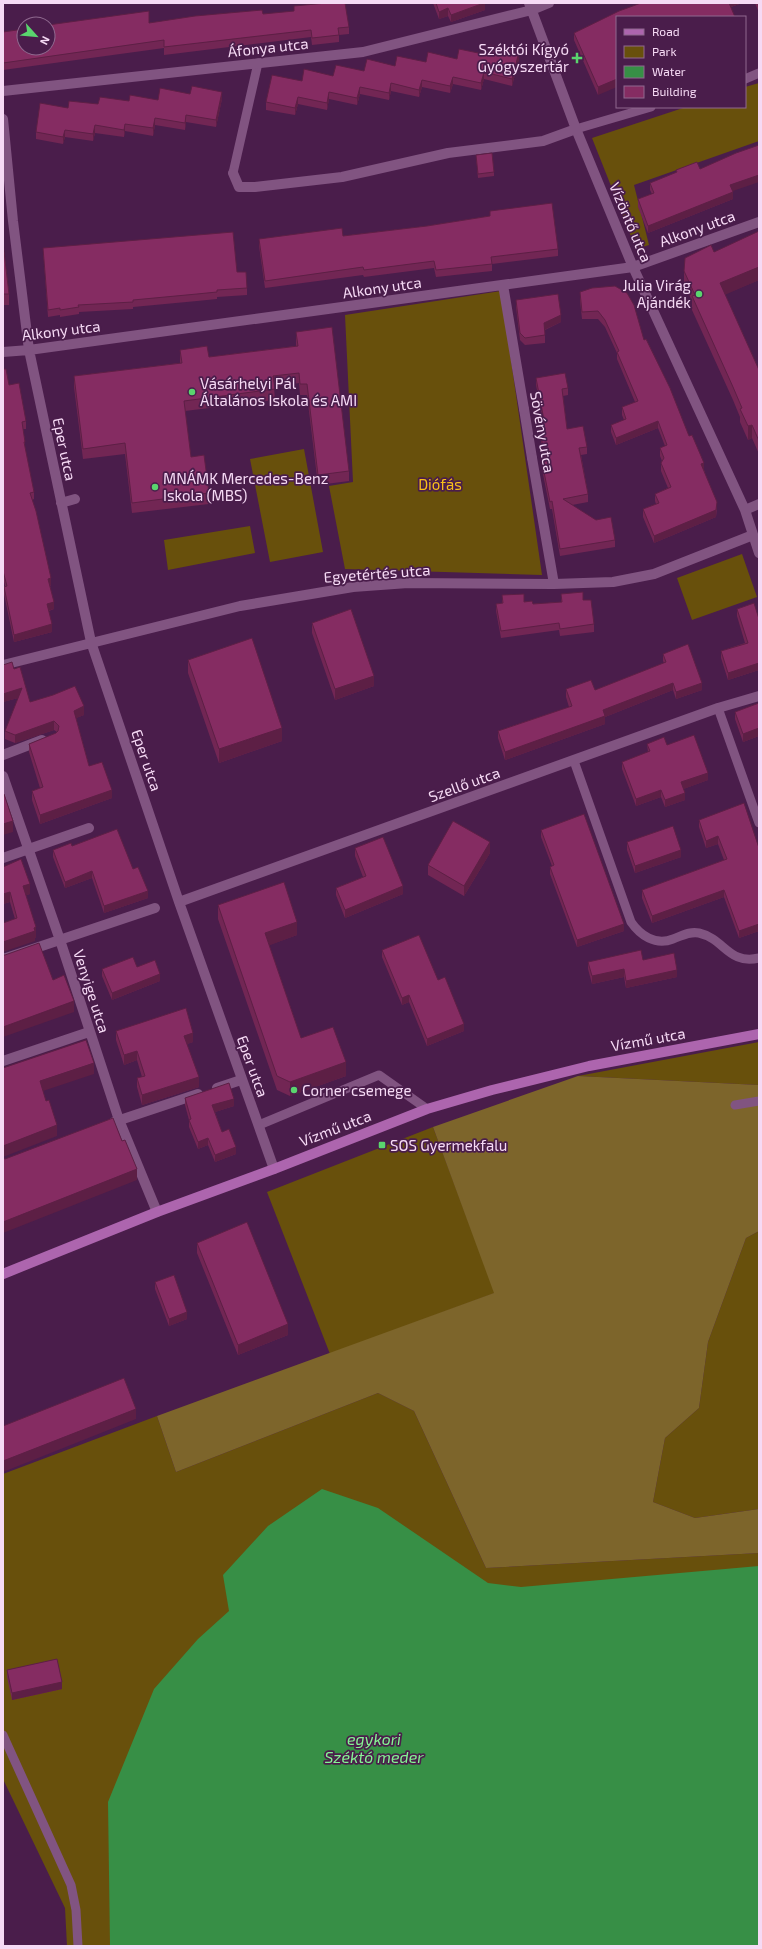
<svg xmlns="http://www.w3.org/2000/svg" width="762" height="1949" viewBox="0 0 762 1949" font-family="'Exo 2',sans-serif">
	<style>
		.green { fill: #68500c }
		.forest { fill: #7d652b }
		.water { fill: #378f46 }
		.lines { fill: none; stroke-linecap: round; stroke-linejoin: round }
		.service { stroke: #815481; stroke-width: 9 }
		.pedestrian { stroke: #815481; stroke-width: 10 }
		.minor { stroke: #815481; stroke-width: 10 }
		.secondary { stroke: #ad65ae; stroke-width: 10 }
		.wall { fill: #722654 }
		.shaded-wall { fill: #5d1f45 }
		.building { fill: #852c62; stroke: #5d1f45 }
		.poi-dot { fill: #5ad56e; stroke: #4a1d4b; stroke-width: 1.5 }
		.labels { text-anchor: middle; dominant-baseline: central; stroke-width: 3.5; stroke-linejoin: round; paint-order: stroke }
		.street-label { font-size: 15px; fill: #f6daf5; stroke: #4a1d4b }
		.poi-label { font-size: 15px; fill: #f6daf5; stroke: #4a1d4b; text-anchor: start }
		.park-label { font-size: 15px; fill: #f8c019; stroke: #4a1d4b }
		.water-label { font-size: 16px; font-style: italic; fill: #86f494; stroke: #4a1d4b }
	</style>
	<rect width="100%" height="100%" fill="#4a1d4b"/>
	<!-- green -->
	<path class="green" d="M759,83V141L634,185L649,245L636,249L592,138L686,107H745V87Z
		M501,291L542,575L345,569L329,486L353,482L345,315Z
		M304,449L323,552L270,562L250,459Z
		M250,526L255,553L168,570L164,540Z
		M742,554L757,597L692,620L677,578Z
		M759,1042V1085L578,1076Z
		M433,1127L495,1293L330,1354L267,1192Z
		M759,1231V1509L695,1518L653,1502L665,1438L699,1408L708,1342L746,1238Z
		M378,1393L414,1411L486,1568L759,1553V1946H67L65,1908L3,1779V1474L157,1416L176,1472Z"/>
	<!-- forest -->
	<path class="forest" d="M578,1076L759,1085V1231L746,1238L708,1342L699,1408L665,1438L653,1502L695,1518L759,1509V1553L486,1568L414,1411L378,1393L176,1472L157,1416L494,1293L433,1127Z"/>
	<!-- water -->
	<path class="water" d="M322,1489L378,1508L488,1583L521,1587L759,1566V1946H110L108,1802L154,1689L198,1639L229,1611L223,1575L268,1526Z"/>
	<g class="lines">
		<!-- service -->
		<path class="service" d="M745,79L759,73
			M576,129L651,107
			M233,173L258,63
			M718,708L759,823
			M574,761L631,922C640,935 655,946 673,939C682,936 689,931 699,933C725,939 728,965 759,958
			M735,1105L759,1101
			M259,1125L379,1075L427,1109
			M3,1735L71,1885L76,1910L78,1946"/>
		<!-- pedestrian -->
		<path class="pedestrian" d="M524,409L532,458"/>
		<!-- minor -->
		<path class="minor" d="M529,3L576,129L633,267L745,510L759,553
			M3,91L363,52L532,10L549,3
			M3,119L13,221L29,350L91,642L179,902L274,1169
			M233,173L239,187H255L342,177L448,153L543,141L576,129
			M503,285L524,409
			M3,352L29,350L633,267L759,222
			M532,458L554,584
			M61,503L75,499
			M745,510L759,504
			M3,665L240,606L353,587L408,583L554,584L613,582L654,574L753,535
			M3,755L42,740
			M3,776L60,940L119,1120L157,1212
			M3,858L89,828
			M179,902L718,708L759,696
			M3,959L155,908
			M3,1061L89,1032
			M217,1088L241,1080
			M114,1122L198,1094"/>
		<!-- secondary -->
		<path class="secondary" d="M3,1274L157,1212L274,1169L427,1109L492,1090L589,1066L759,1034"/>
	</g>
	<!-- wall -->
	<path class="wall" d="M433,3H485V10L451,22L448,16L439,19Z
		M641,3H742L731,7L617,17L598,95L574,40V33Z
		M755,3H759V13Z
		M263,14L349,27V34L339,35V42L312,45L311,37L164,55V48L3,70V32L149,23Z
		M488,55L519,59L512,86L484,79L481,90L453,84L450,93L422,87L419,97L391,91L389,100L360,94L357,105L329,99L327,110L298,104L295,115L266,110V102L302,81L395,66Z
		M190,94L222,99L216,127L186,122L185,130L155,125L153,136L125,131L124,137L95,133L93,141L65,137L63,144L36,139V132L68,108L98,104L158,100Z
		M476,155L494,172V176L478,178Z
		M700,169L733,191V199L648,233L638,207V199L652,194L650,190V183L676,173V170Z
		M490,211L558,249V256L492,264V271L436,277L434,268L364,277L363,275L265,288L259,246V239L343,236L427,226L490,216Z
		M3,243L9,294V305H3Z
		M43,248L237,272L247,288V295L217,297V299L197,301L133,307V309L79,312V314L60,317V315L48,317Z
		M714,252L759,280L725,294L759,370V454L752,438L748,440L740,422V417L733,400L692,310V301L684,284V271Z
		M580,292L644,340L689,436L704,470L717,509L716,517L654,543L643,517V509L656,504L655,501V494L668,488L661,471V463L662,461L660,456V448L665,446L658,428L616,445L611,432V425L624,420L622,415V407L635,402L617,359V353L605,327L598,319H582L580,300Z
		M516,300L561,322L545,330V343L525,345L520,340L516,307Z
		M296,332L349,471V481L318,485L307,395H300L299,383L274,387L275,400L185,411L191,457L209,493V504L132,513L125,454L83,459L74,387V376L180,363V350L209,357L296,346Z
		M3,369L9,385L26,421V429H23L25,442V449L34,492V499L32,500L51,585L50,586L54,609L49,611L52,632L14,642L4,594V587L5,586L3,578Z
		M536,378L568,388V395L563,396L567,429L587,447V454L581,455L588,494V502L572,505L615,540V547L560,556L552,509H550L542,469V462H544L539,428V421L543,420L536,385Z
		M561,594L583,600L594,624V632L560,636L559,630L501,638L496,611V604L502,603V595L533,604L561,602Z
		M737,609L759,670L728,680L721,658V651L745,643L737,616Z
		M312,623L374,686L335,700L312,633Z
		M663,654L702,690L676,699L673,690L605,717V724L505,760L498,738V731L569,707L566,697V689L595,690L664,663L663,661Z
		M188,660L282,741L219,763L188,673Z
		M3,665L14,669L30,702L84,715L76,718L89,766L112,798L40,824L32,800V791L40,788L29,752V744L56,733L57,732L54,730L15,743L5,739V731L18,698L3,702Z
		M759,703V736L743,742L735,719V712Z
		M647,744L667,745L708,780L683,789L685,800L665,807L661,797L636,806L622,769V762L648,752Z
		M699,820L759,848V931L739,938L724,897L652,923L642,898V890L724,860L718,844L706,848L699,827Z
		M541,830L624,931L577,947L550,874V867L552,866L541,837Z
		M627,842L681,857L635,873L627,850Z
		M72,846L133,869L148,898L104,913L92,878L65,888L53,857V850Z
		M355,848L403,894L345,918L336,895V888L363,877L355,856Z
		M490,853L464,896L428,875V865Z
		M3,867L30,894L26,895L36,938H35V941L15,919L10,902L3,904Z
		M218,905L297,935L269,945L301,1038L346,1076L290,1096L277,1090L218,919Z
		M382,950L438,980L464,1031L427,1046L409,1002L402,1005L382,957Z
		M643,960L677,977L626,988L624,977L592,984L588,969V962Z
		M137,967L160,981L112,1000L102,976V969Z
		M116,1031L193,1042L187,1044L199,1087L142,1105L137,1087V1078L142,1077L137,1060L124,1065L116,1040Z
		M185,1098L234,1106L215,1112L222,1132L236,1154L215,1162L208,1145L198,1149L189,1127V1120L185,1105Z
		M197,1243L288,1335L238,1355L197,1253Z
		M155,1282L187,1319L169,1326L155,1289Z
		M7,1670L62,1689L12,1700L7,1677Z"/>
	<!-- shaded-wall -->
	<path class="shaded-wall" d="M485,3V10L451,22V15Z
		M728,3H742L728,8Z
		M448,8V16L439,19V12Z
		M519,52V59L512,86V79Z
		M484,72V79L481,90V83Z
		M453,77V84L450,93V86Z
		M617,79V87L598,95V87Z
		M422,80V87L419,97V90Z
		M391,83V91L389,100V93Z
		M360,87V94L357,105V98Z
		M222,92V99L216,127V120Z
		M329,92V99L327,110V103Z
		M298,97V104L295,115V108Z
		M186,115V122L185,130V123Z
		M155,118V125L153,136V128Z
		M125,124V131L124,137V130Z
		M95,125V133L93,141V134Z
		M65,130V137L63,144V137Z
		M759,175V182L730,192V185Z
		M733,192V199L648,233V226Z
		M759,267V280L720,297V283Z
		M561,315V322L544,330V323Z
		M658,421V428L616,445V438Z
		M752,425V438L748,440V426Z
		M704,463V470L701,464Z
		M717,502L716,517L654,543V536Z
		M51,578V585L48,586V579Z
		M54,602V609L47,611V604Z
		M52,624V632L14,642V635Z
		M759,663V670L728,680V673Z
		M374,676V686L335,700V689Z
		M673,683V690L605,717V724L505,760V752L603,710Z
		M702,683V690L676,699V692Z
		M22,688V697L3,702V694Z
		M84,706V715L74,719V711Z
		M54,721V730L15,743V735Z
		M282,728V741L219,763V749Z
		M759,728V736L743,742V734Z
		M708,773V780L681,790V782Z
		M112,790V798L40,824V815Z
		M661,790V797L636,806V799Z
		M685,793V800L665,807V800Z
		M13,821V832L3,835V824Z
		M718,836V844L706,848V841Z
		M490,842V853L464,896V886Z
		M681,850V857L635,873V866Z
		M92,871V878L65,888V882Z
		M30,884V894L23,896V886Z
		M403,886V894L345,918V910Z
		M724,890V897L652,923V916Z
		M148,891V898L104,913V906Z
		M10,892V902L3,904V894Z
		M297,922V935L265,947V933Z
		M624,924V931L577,947V940Z
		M759,924V931L739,938V931Z
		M36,927V938H35V941L3,952V942Z
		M624,969V977L592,984V976Z
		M677,970V977L626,988V981Z
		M160,974V981L112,1000V993Z
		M409,995V1002L402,1005V998Z
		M74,1001V1012L3,1037V1027Z
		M464,1024V1031L427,1046V1039Z
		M193,1033V1042L184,1045V1036Z
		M137,1051V1060L124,1065V1055Z
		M346,1062V1076L290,1096V1082Z
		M94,1063V1074L40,1092V1081Z
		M199,1077V1087L142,1105V1095Z
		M234,1099V1106L212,1113V1105Z
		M57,1125V1136L3,1157V1146Z
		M208,1138V1145L198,1149V1142Z
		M236,1147V1154L215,1162V1155Z
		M137,1169V1180L3,1233V1222Z
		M187,1312V1319L169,1326V1319Z
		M288,1324V1335L238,1355V1345Z
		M136,1409V1419L3,1472V1461Z
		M62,1682V1689L12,1700V1693Z"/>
	<!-- building -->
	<path class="building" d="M327,3H345L349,27L338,28L339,35L312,38L311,30L164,47V40L3,63V32L24,29V48H48V25L149,11V23L195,16L262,10L263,14L294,11V6Z
		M436,3H484L451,15L448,8L439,12Z
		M641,3H729L735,17H617V79L598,87L574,33L619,11Z
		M490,45L519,52L512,79L484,72L481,83L453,77L450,86L422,80L419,90L391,83L389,93L360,87L357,98L329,92L327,103L298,97L295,108L266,102L272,75L302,81L304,69L333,76L336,65L364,71L367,59L395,66L397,56L426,62L428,52L457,59L459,49L488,55Z
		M192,86L222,92L216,120L186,115L185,123L155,118L153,128L125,124L124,130L95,125L93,134L65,130L63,137L36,132L40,103L68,108L69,101L98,104L100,97L129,101L130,95L158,100L160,88L190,94Z
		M759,145V175L730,185L733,192L648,226L638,199L654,193L650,183L677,172L676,170L697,162L700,169L736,153Z
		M492,153L494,172L478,174L476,155Z
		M552,203L558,249L491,257L492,264L436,270L434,261L364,270L363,267L265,281L259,239L342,228L343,236L427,226L490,216V211Z
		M759,231V267L720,283L759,370V441L752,425L748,426L740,409L742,408L733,387L692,296L695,295L684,271L685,258L711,245L714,252Z
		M233,232L237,272H246L247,288L217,290V292L197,294L133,300V302L78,305L79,307L60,310V308L48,310L43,248Z
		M3,243L9,294H3Z
		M615,286L627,293L634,305L644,340L646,339L670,388L689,436L692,435L704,463L701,464L717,502L716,510L654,536L643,509L659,503L655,494L671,487L661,463L664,458L660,448L667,445L658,421L616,438L611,425L626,419L622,407L638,401L617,352L619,351L605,320L598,311L582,312L580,292L592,288Z
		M558,294L561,315L544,323L545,335L525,338L520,333L516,300Z
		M332,327L349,471L318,475L307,384H300L299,373L273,376L275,389L184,401L191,457L204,455L209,493L132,503L125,443L83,449L74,376L182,363L180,350L207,346L209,357L298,346L296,332Z
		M3,369H6L9,385L19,383L26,421L22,422L25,442H24L34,492L30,493L36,511L51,578L48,579L54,602L47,604L52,624L14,635L4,587L7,586L3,571Z
		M565,373L568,388L562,389L567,429L583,426L587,447L579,448L588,494L563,499L596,520L611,517L615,540L560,549L552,501L550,502L542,462H545L539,421L544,420L536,378Z
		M583,592V600H591L594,624L560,629L559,623L501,631L496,604L503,603L502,595L524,594V602L532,601L533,604L562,602L561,594Z
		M754,603L759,619V663L728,673L721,651L748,643L737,609Z
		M351,609L374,676L335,689L312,623Z
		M252,638L282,728L219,749L188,660Z
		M688,644L702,683L676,692L673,683L603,710L605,716L505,752L498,731L572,706L566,689L591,680L595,690L666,662L663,654Z
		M12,662L14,669L20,667L30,702L53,695L75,686L84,706L74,711L89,766L102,762L112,790L40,815L32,791L43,787L29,744L56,733L58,731L59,726L54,721L15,735L5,731L22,688L3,694V665Z
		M759,703V728L743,734L735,712Z
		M694,735L708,773L681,782L685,793L665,800L661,790L636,799L622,762L650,751L647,744L664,737L667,745Z
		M3,794H4L13,821L3,824Z
		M744,803L759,848V924L739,931L724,890L652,916L642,890L727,859L718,836L706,841L699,820Z
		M584,814L624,924L577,940L550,867L554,865L541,830Z
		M453,821L490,842L464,886L428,865Z
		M673,826L681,850L635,866L627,842Z
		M117,829L133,869L138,867L148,891L104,906L92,871L65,882L53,850L71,843L72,846Z
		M383,837L403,886L345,910L336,888L366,876L355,848Z
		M21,859L30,884L23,886L36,927L34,928L35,931L3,942V923L17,918L10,892L3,894V867Z
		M284,882L297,922L265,933L301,1038L333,1027L346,1062L290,1082L277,1076L218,905Z
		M419,935L438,980L445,977L464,1024L427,1039L409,995L402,998L382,950Z
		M39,943L53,980L64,975L74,1001L3,1027V955H5Z
		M641,950L643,960L674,953L677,970L626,981L624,969L592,976L588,962Z
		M133,957L137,967L155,960L160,974L112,993L102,969Z
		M186,1008L193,1033L184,1036L199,1077L142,1095L137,1078L145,1076L137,1051L124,1055L116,1031Z
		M86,1040L94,1063L40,1081L46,1101L49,1100L57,1125L3,1146V1068Z
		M229,1083L234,1099L212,1105L222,1132L229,1129L236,1147L215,1155L208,1138L198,1142L189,1120L191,1119L185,1098Z
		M113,1118L122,1141L125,1140L137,1169L3,1222V1158L5,1159Z
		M247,1222L288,1324L238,1345L197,1243Z
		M174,1275L187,1312L169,1319L155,1282Z
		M124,1378L136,1409L3,1461V1426Z
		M57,1659L62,1682L12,1693L7,1670Z"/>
	<!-- markers -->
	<g class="poi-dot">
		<path d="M575 52h4v4h4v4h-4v4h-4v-4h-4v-4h4z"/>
		<circle cx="699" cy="294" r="4"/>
		<circle cx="192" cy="392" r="4"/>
		<circle cx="155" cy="487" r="4"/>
		<circle cx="294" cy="1090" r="4"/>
		<rect x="378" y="1141" width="8" height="8" rx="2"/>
	</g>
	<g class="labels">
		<!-- street labels -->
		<g class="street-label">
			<text transform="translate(268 47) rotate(-6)">Áfonya utca</text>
			<text transform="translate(631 222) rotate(67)">Vízöntő utca</text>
			<text transform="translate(697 228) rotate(-20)">Alkony utca</text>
			<text transform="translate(382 287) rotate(-8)">Alkony utca</text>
			<text transform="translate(61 330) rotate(-7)">Alkony utca</text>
			<text transform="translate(543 432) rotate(80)">Sövény utca</text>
			<text transform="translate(65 449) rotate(78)">Eper utca</text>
			<text transform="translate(377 573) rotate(-4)">Egyetértés utca</text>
			<text transform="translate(147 760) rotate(71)">Eper utca</text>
			<text transform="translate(464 784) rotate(-20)">Szellő utca</text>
			<text transform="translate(92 991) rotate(72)">Venyige utca</text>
			<text transform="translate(648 1039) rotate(-10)">Vízmű utca</text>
			<text transform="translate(253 1066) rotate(70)">Eper utca</text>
			<text transform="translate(335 1128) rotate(-21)">Vízmű utca</text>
		</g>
		<!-- poi labels -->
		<g class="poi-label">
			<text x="569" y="49" text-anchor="end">Széktói Kígyó<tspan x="569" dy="17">Gyógyszertár</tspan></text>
			<text x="691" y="285" text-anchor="end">Julia Virág<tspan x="691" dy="17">Ajándék</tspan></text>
			<text x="200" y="383">Vásárhelyi Pál<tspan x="200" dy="17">Általános Iskola és AMI</tspan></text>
			<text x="163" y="478">MNÁMK Mercedes-Benz<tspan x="163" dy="17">Iskola (MBS)</tspan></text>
			<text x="302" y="1090">Corner csemege</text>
			<text x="390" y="1145">SOS Gyermekfalu</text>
		</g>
		<!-- park labels -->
		<g class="park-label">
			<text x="440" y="484">Diófás</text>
		</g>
		<!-- water labels -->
		<g class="water-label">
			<text x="374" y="1738">egykori<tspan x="374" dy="18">Széktó meder</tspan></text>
		</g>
	</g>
	<!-- border -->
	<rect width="762" height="1949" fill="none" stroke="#f6daf5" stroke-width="8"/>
	<!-- legend -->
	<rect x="616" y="16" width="130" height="92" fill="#4a1d4b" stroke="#8f698f"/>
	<rect x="624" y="29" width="20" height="6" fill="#ad65ae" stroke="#8f698f"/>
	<text x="652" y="36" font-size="12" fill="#f6daf5">Road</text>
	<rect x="624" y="46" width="20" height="12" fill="#68500c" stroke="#8f698f"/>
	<text x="652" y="56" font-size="12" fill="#f6daf5">Park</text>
	<rect x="624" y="66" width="20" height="12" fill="#378f46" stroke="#8f698f"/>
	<text x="652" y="76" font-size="12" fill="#f6daf5">Water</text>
	<rect x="624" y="86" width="20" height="12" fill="#852c62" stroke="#8f698f"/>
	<text x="652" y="96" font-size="12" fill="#f6daf5">Building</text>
	<!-- north arrow -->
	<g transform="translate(36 36) rotate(117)"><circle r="19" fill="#4a1d4b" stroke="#8f698f"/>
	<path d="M0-3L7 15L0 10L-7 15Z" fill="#5ad56e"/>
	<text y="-6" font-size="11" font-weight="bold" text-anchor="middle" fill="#f6daf5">N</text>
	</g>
</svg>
